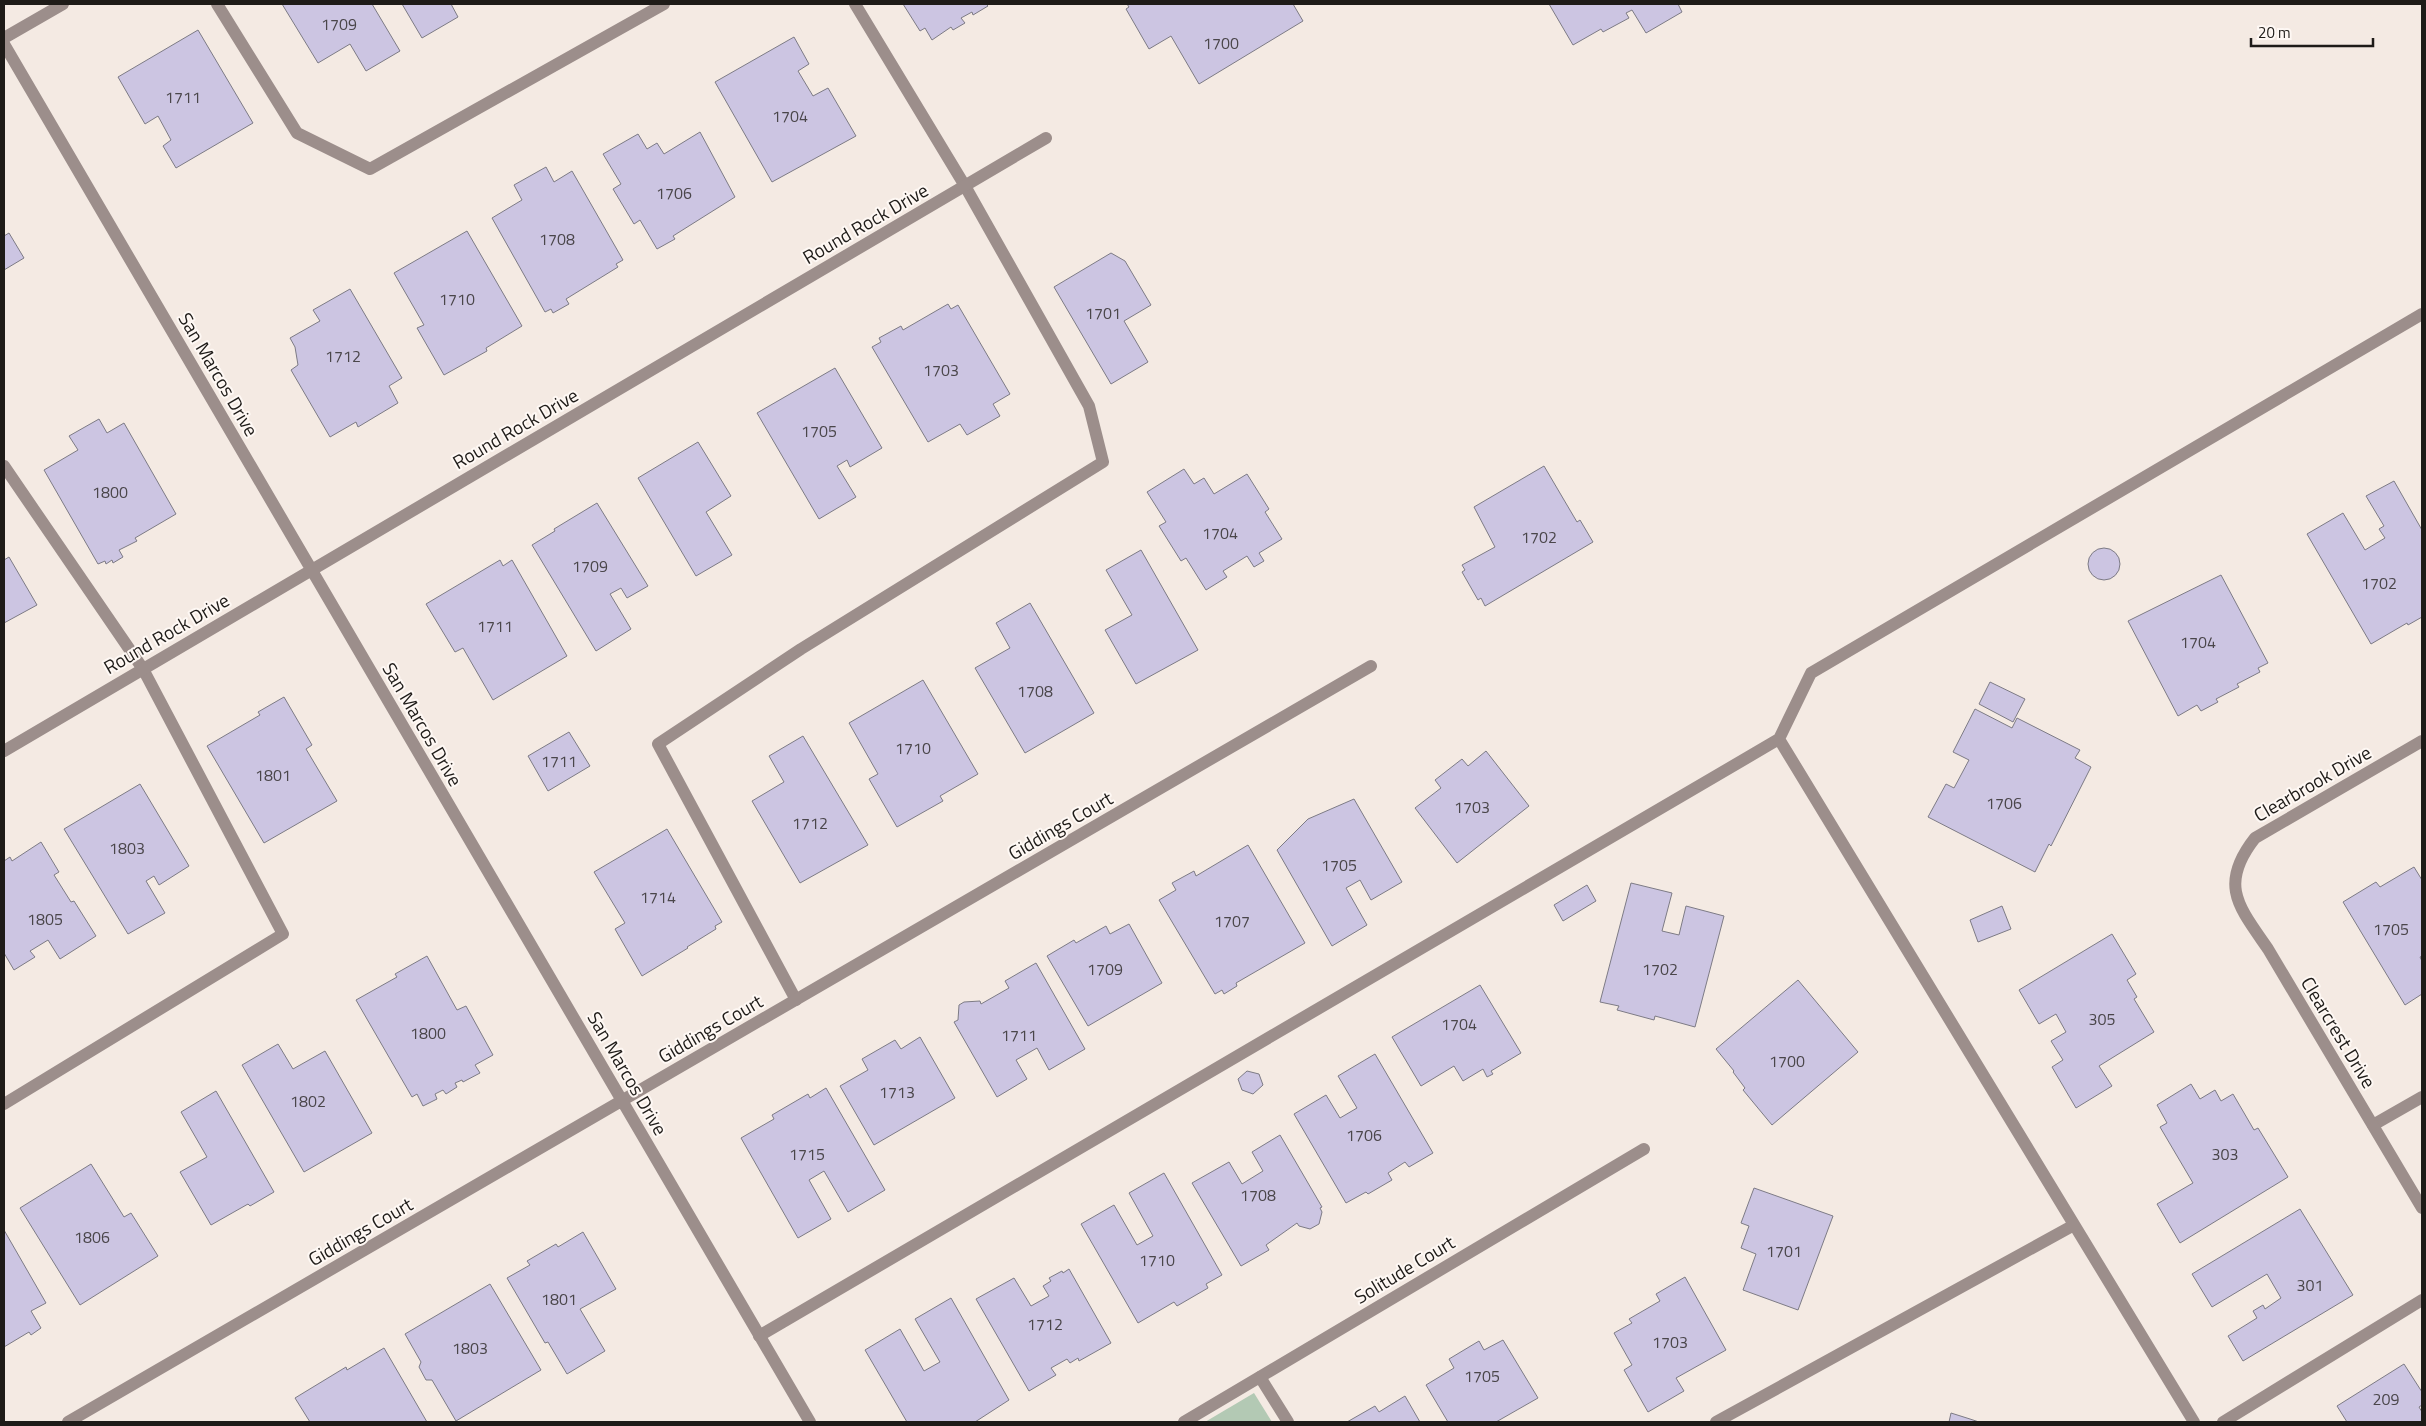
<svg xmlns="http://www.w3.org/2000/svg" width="2426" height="1426" viewBox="0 0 2426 1426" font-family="'Titillium Web',sans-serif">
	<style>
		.green { fill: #b3c9b4 }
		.building { fill: #ccc5e2; stroke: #7d7b85 }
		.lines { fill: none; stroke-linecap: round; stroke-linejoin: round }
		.lane { stroke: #9c8e8b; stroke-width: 12 }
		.street { stroke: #9c8e8b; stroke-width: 12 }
		.labels { text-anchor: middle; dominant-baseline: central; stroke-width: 4; stroke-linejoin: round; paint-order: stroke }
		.number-label { font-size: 16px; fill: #4a464a }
		.street-label { font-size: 19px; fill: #1e1b18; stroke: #fef8f4 }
	</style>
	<rect width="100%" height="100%" fill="#f4eae3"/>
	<!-- green -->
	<path class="green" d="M1254,1393L1272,1422H1205Z"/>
	<!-- building -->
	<path class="building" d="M282,4H372L400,51L366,71L350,44L318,63Z
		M402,4H451L458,17L422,38Z
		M903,4H986L988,6L973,15L972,12L961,18L965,23L953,30L951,27L932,40L925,28L920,31Z
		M1127,4H1293L1303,21L1199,84L1171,36L1149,49L1126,9L1129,7Z
		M1549,4H1678L1682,12L1646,33L1632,10L1626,13L1629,18L1603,32L1601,29L1573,45Z
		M198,30L253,123L176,168L163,146L171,140L158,116L145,124L118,77Z
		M794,37L809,64L798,71L813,96L828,88L856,136L772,182L715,82Z
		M700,132L735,197L673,236L675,239L657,249L640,220L634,224L613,189L621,184L603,154L638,134L647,149L657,143L664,154Z
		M546,167L554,182L572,171L623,260L616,264L618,267L566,299L569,304L553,313L551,309L545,312L492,218L522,200L514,185Z
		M467,231L522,326L486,348L487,351L444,375L417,328L424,325L394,273Z
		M9,233L24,258L4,270V236Z
		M1111,253L1125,261L1151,305L1124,321L1148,362L1111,384L1054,287Z
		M350,289L402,378L389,386L398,403L358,427L356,422L330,437L291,370L298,365L295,347L290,338L320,321L313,310Z
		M948,304L951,309L958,305L1010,394L993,404L1000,416L967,435L960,424L928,442L872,347L881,342L879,338L901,326L903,330Z
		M835,368L882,448L850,467L847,460L837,466L856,497L819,519L757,413Z
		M99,419L107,433L124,423L176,514L135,538L137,541L119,550L123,557L113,563L112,560L106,564L105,561L98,564L44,470L78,450L69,436Z
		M698,442L731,496L706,512L732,555L696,576L638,478Z
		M1544,466L1577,522L1580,520L1593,542L1485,606L1481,598L1478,600L1462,572L1465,570L1462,565L1495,547L1474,507Z
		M1184,469L1194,484L1204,478L1214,494L1247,474L1269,509L1265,512L1282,539L1259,553L1264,561L1254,567L1247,556L1223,571L1227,577L1206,590L1186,558L1181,561L1159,526L1166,522L1147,492Z
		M2394,481L2422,530V617L2408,625L2407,623L2371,644L2307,534L2343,513L2365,550L2385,538L2379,529L2384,526L2366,496Z
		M597,503L648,586L627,598L621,588L610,594L631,629L596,651L532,545L555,531L554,529Z
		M2088 564a16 16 0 1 1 32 0a16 16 0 1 1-32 0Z
		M1141,550L1198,650L1136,684L1105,630L1132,615L1106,570Z
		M9,557L37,605L4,623V560Z
		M500,560L503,566L512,560L567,656L493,700L463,648L455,652L426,604Z
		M2221,575L2268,663L2258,668L2260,672L2237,684L2239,687L2216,699L2218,702L2201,711L2197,705L2178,716L2128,621Z
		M1030,603L1094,713L1025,753L975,668L1010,648L996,623Z
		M923,680L978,774L940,796L943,801L897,827L869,779L878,774L849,723Z
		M1990,682L2025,699L2013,722L1979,704Z
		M284,697L312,745L306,749L337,801L264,843L207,746L260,715L258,712Z
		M1975,709L2012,728L2017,718L2080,750L2075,758L2091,767L2051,846L2049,844L2035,872L1928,817L1946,784L1954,788L1969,760L1953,752Z
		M569,732L590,766L548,791L528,756Z
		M803,736L868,845L800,883L752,801L784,782L769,756Z
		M1486,751L1529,806L1457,863L1415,808L1441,788L1435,780L1462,759L1468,766Z
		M140,784L189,866L159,885L154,876L146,881L165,913L128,934L64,829Z
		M1354,799L1402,882L1371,900L1360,880L1346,888L1367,925L1332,946L1277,850L1308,819Z
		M667,829L722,922L715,926L716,929L687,947L688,948L642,976L615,929L625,923L594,872Z
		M41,842L59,872L54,875L71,902L74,901L96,936L60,959L48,940L30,951L35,957L14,970L4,953V861L10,857L12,861Z
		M1248,845L1305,943L1236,983L1237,986L1224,994L1222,990L1215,994L1159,900L1176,890L1172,883L1194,871L1196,876Z
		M2414,867L2422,880V956L2420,957L2422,961V994L2405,1005L2343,902L2376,882L2380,887Z
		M1631,883L1672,893L1662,931L1679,935L1686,906L1724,916L1695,1027L1655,1016L1654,1020L1617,1010L1619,1006L1600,1002Z
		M1587,885L1596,901L1563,921L1554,905Z
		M2002,906L2011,929L1978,942L1970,920Z
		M1129,924L1162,983L1088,1026L1047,956L1074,940L1076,943L1106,926L1110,934Z
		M2112,934L2136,974L2127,980L2137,997L2134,999L2154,1032L2099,1066L2112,1086L2076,1108L2052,1067L2063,1060L2051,1041L2066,1032L2056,1014L2039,1024L2019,990Z
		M427,956L457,1010L466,1006L493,1055L475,1065L480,1073L463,1082L462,1080L455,1083L457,1087L446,1094L443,1090L435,1094L437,1099L423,1106L417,1094L412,1097L356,1000L397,977L395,974Z
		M1036,963L1085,1049L1049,1070L1037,1048L1016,1060L1027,1079L997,1097L954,1022L958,1020L959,1005L964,1002L980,1001L981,1004L1009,988L1005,981Z
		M1798,980L1858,1052L1772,1125L1743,1090L1745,1088L1733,1072L1734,1071L1716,1049Z
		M1480,985L1521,1053L1491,1071L1493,1074L1487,1077L1483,1069L1463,1081L1454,1066L1421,1086L1392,1037Z
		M920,1037L955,1098L874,1145L840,1086L868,1070L862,1059L895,1040L901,1049Z
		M278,1044L293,1069L325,1051L372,1133L304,1172L242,1065Z
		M1375,1054L1433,1153L1409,1167L1405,1162L1388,1173L1392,1180L1368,1194L1366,1192L1346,1203L1294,1114L1326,1095L1340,1118L1357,1108L1338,1076Z
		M1247,1071L1259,1074L1263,1085L1253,1094L1242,1090L1238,1079Z
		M2191,1084L2200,1099L2215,1090L2221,1101L2233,1094L2254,1130L2258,1128L2288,1177L2180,1243L2157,1204L2193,1183L2160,1127L2167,1123L2157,1105Z
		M826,1088L885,1190L848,1212L824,1171L809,1180L831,1219L798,1238L741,1138L774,1119L772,1115L808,1094L810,1098Z
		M216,1091L274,1192L250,1206L248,1204L211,1225L180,1172L207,1157L181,1112Z
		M1280,1135L1322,1207L1320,1208L1322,1212L1319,1224L1310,1229L1299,1226L1297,1223L1266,1245L1269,1250L1241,1266L1192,1183L1229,1162L1242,1184L1263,1171L1252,1152Z
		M91,1164L124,1217L131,1213L158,1256L80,1305L20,1208Z
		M1164,1173L1222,1275L1206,1284L1208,1288L1177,1306L1174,1302L1138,1323L1081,1224L1114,1205L1137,1245L1153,1236L1129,1193Z
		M1754,1188L1833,1216L1798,1310L1743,1290L1756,1254L1741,1248L1749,1226L1741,1223Z
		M2300,1209L2353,1295L2243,1361L2228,1336L2257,1318L2253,1311L2263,1305L2265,1309L2281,1298L2267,1274L2212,1307L2192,1274Z
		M4,1230L46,1303L31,1311L41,1328L31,1335L29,1332L4,1347Z
		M583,1232L616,1289L580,1309L605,1351L567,1374L548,1342L545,1343L507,1278L530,1265L527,1261L556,1244L558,1247Z
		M1069,1269L1111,1343L1079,1361L1078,1358L1070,1363L1067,1359L1051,1368L1056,1375L1029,1391L976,1299L1014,1278L1031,1306L1049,1296L1043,1286L1051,1281L1049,1278L1062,1271L1063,1273Z
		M1685,1277L1726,1350L1676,1378L1684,1391L1648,1412L1624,1370L1632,1365L1614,1333L1632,1323L1629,1319L1660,1301L1656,1294Z
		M490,1284L541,1370L456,1421L432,1380H426L419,1367L421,1362L405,1334Z
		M951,1298L1009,1400L975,1422H907L865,1350L900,1329L924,1371L940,1362L915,1319Z
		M1503,1340L1538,1398L1496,1422H1448L1426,1385L1454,1368L1449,1359L1479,1341L1484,1350Z
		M384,1348L427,1422H310L295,1398L346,1367L347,1370Z
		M2404,1364L2422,1392V1405L2419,1407L2422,1412V1422H2347L2337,1406Z
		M1405,1396L1420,1422H1347L1375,1406L1379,1412Z
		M1951,1413L1970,1419L1979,1422H1949Z"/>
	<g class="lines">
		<!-- lane -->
		<path class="lane" d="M217,4L297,133L370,169L664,4
			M4,466L143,669L283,934L4,1104
			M1779,739L2194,1422
			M796,1000L658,744L801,649L1103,462L1089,406L965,186L855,4
			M2373,1125L2422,1097
			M759,1336L1779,739L1811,673L2422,314
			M1260,1377L1288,1422
			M1716,1422L2074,1225
			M2223,1422L2422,1300"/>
		<!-- street -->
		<path class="street" d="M4,38L63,4
			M4,44L810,1422
			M2422,741L2255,838C2218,885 2239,907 2268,949L2422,1208
			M4,751L1046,138
			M68,1422L1371,666
			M1184,1422L1644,1149"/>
	</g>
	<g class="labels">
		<!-- number labels -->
		<g class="number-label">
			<text x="339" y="24">1709</text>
			<text x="1221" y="43">1700</text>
			<text x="183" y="97">1711</text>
			<text x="790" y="116">1704</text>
			<text x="674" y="193">1706</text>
			<text x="557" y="239">1708</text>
			<text x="457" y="299">1710</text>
			<text x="1103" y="313">1701</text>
			<text x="343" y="356">1712</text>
			<text x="941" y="370">1703</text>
			<text x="819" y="431">1705</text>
			<text x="110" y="492">1800</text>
			<text x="1220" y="533">1704</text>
			<text x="1539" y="537">1702</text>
			<text x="590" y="566">1709</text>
			<text x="2379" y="583">1702</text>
			<text x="495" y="626">1711</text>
			<text x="2198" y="642">1704</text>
			<text x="1035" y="691">1708</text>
			<text x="913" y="748">1710</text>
			<text x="559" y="761">1711</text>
			<text x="273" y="775">1801</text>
			<text x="2004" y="803">1706</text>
			<text x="1472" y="807">1703</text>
			<text x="810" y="823">1712</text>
			<text x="127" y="848">1803</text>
			<text x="1339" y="865">1705</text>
			<text x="658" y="897">1714</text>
			<text x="45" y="919">1805</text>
			<text x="1232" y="921">1707</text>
			<text x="2391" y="929">1705</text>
			<text x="1105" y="969">1709</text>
			<text x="1660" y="969">1702</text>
			<text x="2102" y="1019">305</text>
			<text x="1459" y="1024">1704</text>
			<text x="428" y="1033">1800</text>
			<text x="1019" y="1035">1711</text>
			<text x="1787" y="1061">1700</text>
			<text x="897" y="1092">1713</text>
			<text x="308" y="1101">1802</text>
			<text x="1364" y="1135">1706</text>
			<text x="807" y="1154">1715</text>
			<text x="2225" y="1154">303</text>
			<text x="1258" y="1195">1708</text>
			<text x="92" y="1237">1806</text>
			<text x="1784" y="1251">1701</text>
			<text x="1157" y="1260">1710</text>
			<text x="2310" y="1285">301</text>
			<text x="559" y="1299">1801</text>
			<text x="1045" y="1324">1712</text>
			<text x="1670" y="1342">1703</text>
			<text x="470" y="1348">1803</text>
			<text x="1482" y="1376">1705</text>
			<text x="2386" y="1399">209</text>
		</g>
		<!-- street labels -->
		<g class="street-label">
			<text transform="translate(865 223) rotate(-30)">Round Rock Drive</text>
			<text transform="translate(219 374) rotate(60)">San Marcos Drive</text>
			<text transform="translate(515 428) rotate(-30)">Round Rock Drive</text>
			<text transform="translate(166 633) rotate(-30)">Round Rock Drive</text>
			<text transform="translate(423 724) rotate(60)">San Marcos Drive</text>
			<text transform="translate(2312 783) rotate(-30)">Clearbrook Drive</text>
			<text transform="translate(1060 825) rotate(-30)">Giddings Court</text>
			<text transform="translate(710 1028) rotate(-30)">Giddings Court</text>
			<text transform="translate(2339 1032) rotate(59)">Clearcrest Drive</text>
			<text transform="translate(628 1073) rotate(60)">San Marcos Drive</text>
			<text transform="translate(360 1231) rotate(-30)">Giddings Court</text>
			<text transform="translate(1404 1269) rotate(-31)">Solitude Court</text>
		</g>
	</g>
	<!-- border -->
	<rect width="2426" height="1426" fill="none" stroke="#1e1b18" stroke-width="10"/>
	<!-- scale -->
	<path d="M2251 38v8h122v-8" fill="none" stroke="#1e1b18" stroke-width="2.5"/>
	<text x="2258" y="38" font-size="15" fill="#1e1b18" stroke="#fef8f4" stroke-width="4" paint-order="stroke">20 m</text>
</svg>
